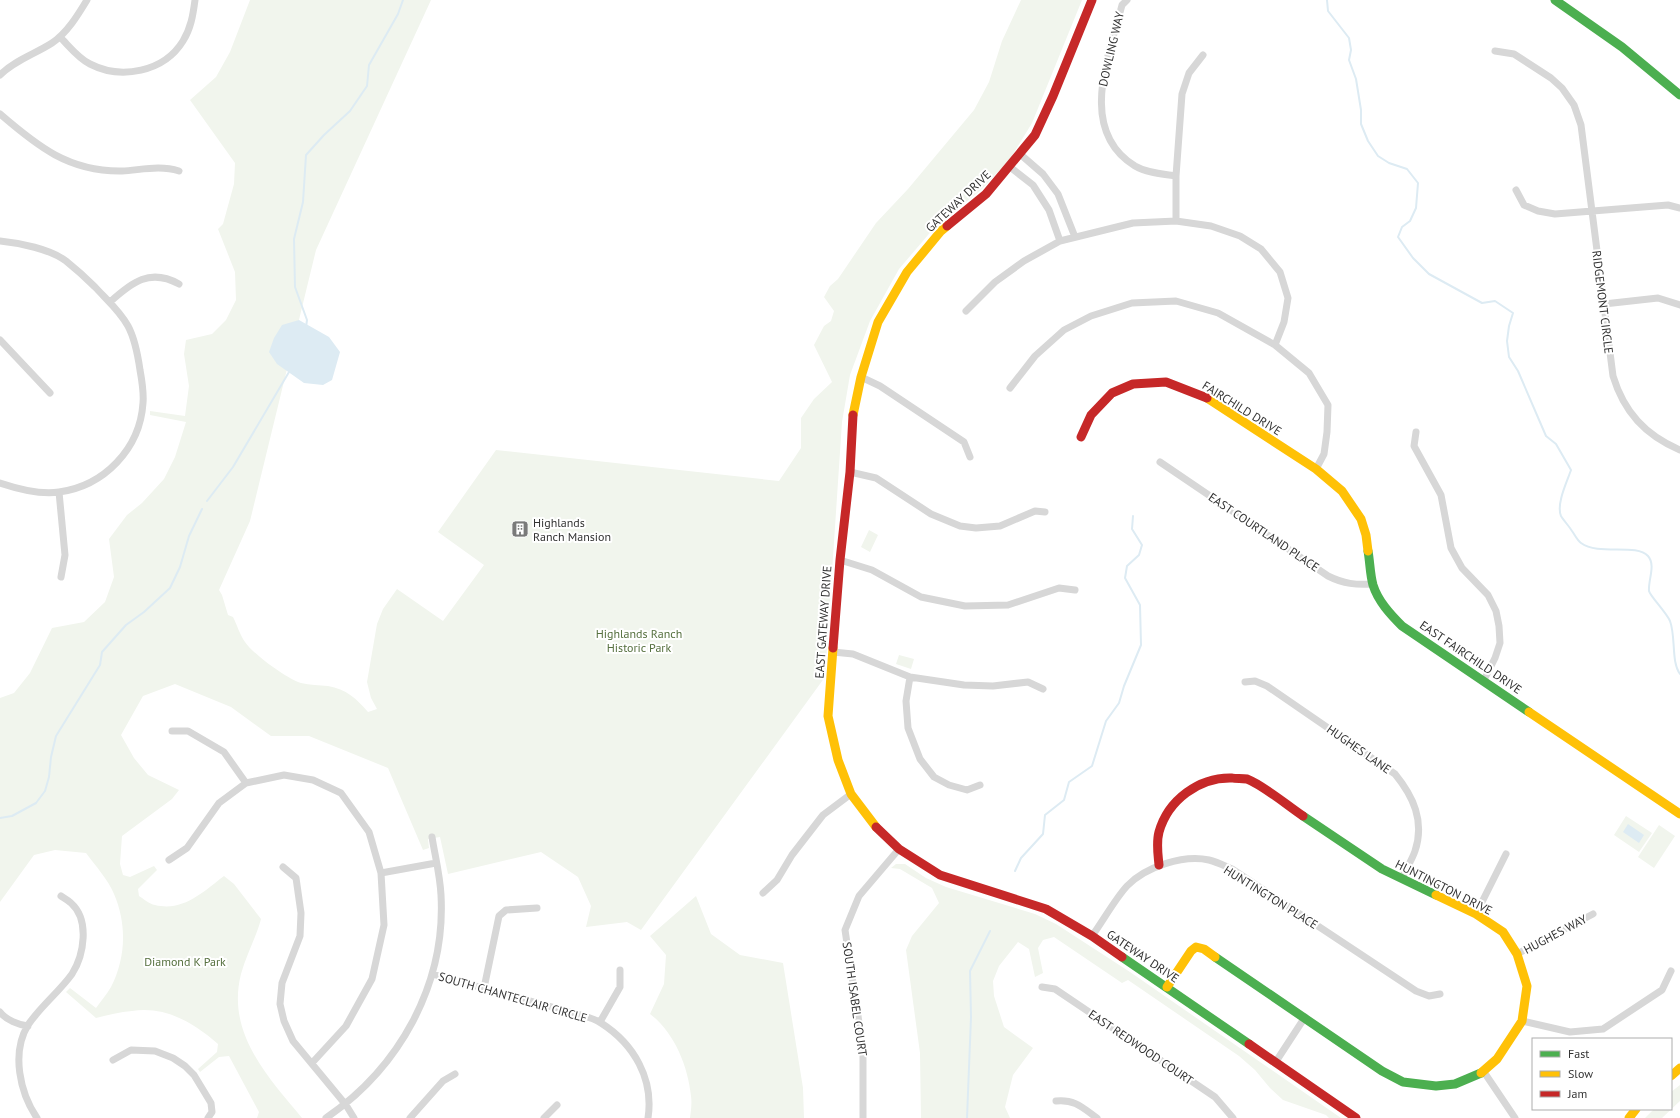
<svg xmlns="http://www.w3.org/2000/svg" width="1680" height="1118" viewBox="0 0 1680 1118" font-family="'PT Sans',sans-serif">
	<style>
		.green { fill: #f1f5ed }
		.water { fill: #ddebf3 }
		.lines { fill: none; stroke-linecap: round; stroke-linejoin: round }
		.stream { stroke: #ddebf3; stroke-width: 2 }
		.street { stroke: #d7d7d7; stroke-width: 7 }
		.fast { stroke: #4caf50; stroke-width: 9 }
		.slow { stroke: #ffc107; stroke-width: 9 }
		.jam { stroke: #c62828; stroke-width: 9 }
		.labels { text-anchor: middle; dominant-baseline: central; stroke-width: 4; stroke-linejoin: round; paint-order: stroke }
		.street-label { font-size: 12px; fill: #333; stroke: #fff }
		.poi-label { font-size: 12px; fill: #333; stroke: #fff; text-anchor: start }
		.park-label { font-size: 12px; fill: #56703f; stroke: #fff }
	</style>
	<rect width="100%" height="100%" fill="#fff"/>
	<!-- green -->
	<path class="green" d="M250,0H431L316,250L250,521L219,590L222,595L228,615L233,617C237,625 240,635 245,642C253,654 287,679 301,683C310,685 319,685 328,686C346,689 357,699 368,712L377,709L371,698L367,682L377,624L383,609L397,589L443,621L484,565L438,532L496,450L779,481L801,448V418L814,399L832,382L814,345L824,326L831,321L834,311L824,297L830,286L838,279L876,223L908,189L974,110L989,82L1002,41L1021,0H1082L1032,123L1010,159L982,189L934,228L899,269L870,321L850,375L842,422L825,677L641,930L627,922L586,927L591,906L578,877L541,852L448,874L440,837L428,839L429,848L423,850L388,768L309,736H271L231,707L175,684L143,696L121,735L134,758L148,775L179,790L172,799L122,836L120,864L123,875L130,877L154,866L157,870L138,889L139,896C144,899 149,904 155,905C183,912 203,892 224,876L234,884L261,919C256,938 246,955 241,974C226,1033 268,1077 302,1118H257L259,1112L229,1056L219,1057L200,1072L198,1069L217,1052L218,1044C194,1023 166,1006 132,1011C120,1012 108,1015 96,1018L66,992L70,988L96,1008C101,1001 107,994 111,987C126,958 127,924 114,894C109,881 95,865 86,853L55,850L34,855L0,902V698L14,693L30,673L52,628L84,622L105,602L114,577L109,539L127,515L142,503L164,479L175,457L186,422L150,415V411L185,416L189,386L184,354L186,340L212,334L226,320L236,300L235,272L218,229L223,224L234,184L235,163L190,100L216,77L230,52Z
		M869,530L878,535L870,552L861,547Z
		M899,655L914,659L911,669L896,664Z
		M1626,816L1652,833L1639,852L1614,835Z
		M1659,825L1675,836L1654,868L1638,857Z
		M896,864H905L926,878L946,887L1035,914L1056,924L1130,972L1341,1118H1329L1326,1115L1283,1100L1270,1088L1255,1070L1239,1056L1128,980L1122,983L1054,937L1043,940L1038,948L1043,973L1035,977L1029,949L1018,942L999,966L993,981L994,996L1004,1027L1033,1048L1013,1075L1005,1107L1010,1118H921L920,1053L906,950L912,936L939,903L932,888L900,869L891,868Z
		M696,896L711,934L740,955L783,963L803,1088L804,1118H690C691,1111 692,1103 691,1096C688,1066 674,1032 650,1014L664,984L666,955L650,936Z
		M1680,1085V1101L1662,1118H1645L1654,1109H1671V1092Z"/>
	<!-- water -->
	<path class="water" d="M299,320L329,337L340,352L332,380L323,385L304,383L277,364L269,352L274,338L282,325Z
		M1628,824L1644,835L1639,843L1623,832Z"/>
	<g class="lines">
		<!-- stream -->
		<path class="stream" d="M1327,0L1328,11L1349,38L1351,50L1349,60L1356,79L1361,110V124L1368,141L1378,156L1389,163L1407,169L1418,183L1416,208L1410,221L1402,227L1398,237L1413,258L1429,274L1482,303L1495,301L1513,313L1509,326L1507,341L1509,357L1518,371L1546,436L1556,444L1571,470C1567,482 1556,504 1561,516C1564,521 1569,526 1572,531C1575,535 1577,540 1581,543C1599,556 1636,543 1648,556C1656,565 1648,580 1649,591C1650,596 1666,612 1670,621C1676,637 1671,662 1680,674
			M306,327L307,320L295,287L294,239L303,202L306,155L324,135L350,111L367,86L369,65L398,14L403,0
			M207,501L233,467L289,372
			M0,818L12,816L36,803L45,791L49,777L51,757L56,736L100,665L102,652L126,625L144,612L170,588L180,567L189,536L202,509
			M1015,871L1021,858L1043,834L1045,815L1064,800L1069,782L1092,766L1106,721L1119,703L1124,686L1141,645L1140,605L1125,578L1127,566L1139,555L1142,545L1132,529L1133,516
			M967,1118L971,1017L970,971L990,931"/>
		<!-- street -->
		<path class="street" d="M1127,0L1122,5C1109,56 1077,130 1135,166C1147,173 1163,174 1176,176
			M60,37C69,46 78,58 90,64C121,80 164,72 183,41C191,28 193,15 195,0
			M1495,51L1514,54L1551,78L1562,88L1574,105L1581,125L1613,376C1624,412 1645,435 1680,450
			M0,75C15,60 35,54 52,43C67,33 78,15 87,0
			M0,114C37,146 69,172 122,171C141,170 160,165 179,171
			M1020,154L1043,174L1058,194L1075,237
			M1010,167L1033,185L1049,210L1060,241
			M1516,190L1524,205L1538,211L1555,214L1668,205L1680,208
			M1176,221V176L1182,94L1189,73L1203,55
			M0,241C20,243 50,249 66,261C76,269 86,278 95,287C107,300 120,311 128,326C135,339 138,356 140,370C142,381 144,392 143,403C140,449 104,486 59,492C40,495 18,489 0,483
			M110,302C132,282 150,268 179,284
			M1604,304L1658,298L1680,305
			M966,311L995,282L1024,261L1060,241L1133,223L1176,221L1211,226L1240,236L1261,249L1280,272L1288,298L1284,322L1275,345
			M0,340L50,393
			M861,377L880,386L964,442L970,457
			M1010,388L1035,356L1064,330L1091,316L1132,303L1176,301L1218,313L1275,345L1309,373L1328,405L1327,432L1324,454L1316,469
			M1416,432L1414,446L1441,495L1451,548L1462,568L1488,595L1496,611L1499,626L1500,643L1495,658L1484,680
			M1160,462L1328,576C1344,584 1356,585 1373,584
			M850,472L876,478L931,514L960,526L976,528L1000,526L1035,511L1045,512
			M59,492L65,555L61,577
			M840,560L872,570L921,597L965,606L1008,605L1059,588L1075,590
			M833,652L853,654L910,677L964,685L993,686L1028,682L1043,689
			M910,677L906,701L908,728L920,759L934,777L949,785L967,790L980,785
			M1245,682L1255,681L1267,686L1395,774C1413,796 1425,821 1415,851C1412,860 1406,869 1402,878
			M172,731H188L224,752L246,783
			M169,860L187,848L219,803L246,783L284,775L313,780L341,793L369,832L381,873L384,925L372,979L346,1026L312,1063
			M283,867L296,878L301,913L300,936L282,983L280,1004L284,1021L293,1041L346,1105L354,1118
			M381,873L436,863
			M763,893L777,880L792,855L823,815L851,794
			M1476,914L1506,854
			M1092,936C1103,921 1115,899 1127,886C1145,867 1184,854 1209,860C1217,862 1225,866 1232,869L1416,991L1429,996L1440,994
			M1517,954L1593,914
			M432,974L581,1015C588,1017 595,1019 601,1023C634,1044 654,1079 648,1118
			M1042,987L1055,989L1215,1097L1233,1118
			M484,988L499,916L506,910L537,908
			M0,1012C6,1020 19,1025 28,1026
			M1522,1021L1570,1032L1603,1029L1662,990L1671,971
			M600,1022L620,987V970
			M113,1060L131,1050L155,1051L173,1058L185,1066L194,1075L211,1103L212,1112L208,1118
			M1275,1063L1305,1017
			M1484,1072L1515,1118
			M1056,1101C1075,1099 1083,1108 1097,1118
			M37,1118C20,1093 11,1053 28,1025C40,1007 59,992 72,974C84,955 90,920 71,903C68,900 64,898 61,896
			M326,1118C399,1068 446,985 441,895C440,875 435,856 432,837
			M410,1118L443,1081L455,1074
			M544,1118L557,1105
			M863,1118V1049L845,930L859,896L899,849"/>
		<!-- fast -->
		<path class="fast" d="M1555,0L1622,47L1680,95
			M1368,551C1370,562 1370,574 1373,585C1378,601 1390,614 1402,626L1529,712
			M1303,816L1382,869L1436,895
			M1122,957L1249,1044
			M1215,957L1382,1071L1403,1082L1436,1086L1455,1084L1481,1073"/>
		<!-- slow -->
		<path class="slow" d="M1207,398L1316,469L1342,491L1361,519L1366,535L1368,551
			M853,415L861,377L878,322L907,272L941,231L947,226
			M833,648L828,716L838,760L851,794L876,827
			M1529,712L1680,814
			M1436,895L1476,914L1503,932L1517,954L1527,986L1522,1021L1497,1059L1481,1073
			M1167,987L1191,951L1196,947L1204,949L1215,957
			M1671,1076L1680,1068
			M1629,1118L1636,1109"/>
		<!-- jam -->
		<path class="jam" d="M947,226L986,194L1035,135L1053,96L1092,0
			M1081,437L1091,415L1112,393L1133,384L1166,382L1207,398
			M833,648L840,560L850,472L853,415
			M876,827L899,849L940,875L1046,909L1092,936L1122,957
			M1159,865C1158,854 1156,843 1159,832C1168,800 1199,777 1232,778C1236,779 1242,778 1247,779C1263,785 1288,806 1303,816
			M1249,1044L1356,1118"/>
	</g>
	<!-- icons -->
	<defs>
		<g id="building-square" transform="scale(0.9)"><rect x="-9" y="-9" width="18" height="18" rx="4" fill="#7a7a7a" stroke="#fff"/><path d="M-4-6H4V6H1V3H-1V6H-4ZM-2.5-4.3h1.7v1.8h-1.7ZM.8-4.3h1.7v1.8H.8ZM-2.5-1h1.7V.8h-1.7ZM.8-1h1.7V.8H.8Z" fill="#fff"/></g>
	</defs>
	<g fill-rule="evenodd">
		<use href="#building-square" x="520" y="529"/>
	</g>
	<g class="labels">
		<!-- street labels -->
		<g class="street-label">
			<text transform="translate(1111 49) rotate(-77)">DOWLING WAY</text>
			<text transform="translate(958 201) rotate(-43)">GATEWAY DRIVE</text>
			<text transform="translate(1603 302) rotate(83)">RIDGEMONT CIRCLE</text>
			<text transform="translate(1242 408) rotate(32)">FAIRCHILD DRIVE</text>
			<text transform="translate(1264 532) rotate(34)">EAST COURTLAND PLACE</text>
			<text transform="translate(823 622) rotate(-86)">EAST GATEWAY DRIVE</text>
			<text transform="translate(1471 657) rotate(34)">EAST FAIRCHILD DRIVE</text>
			<text transform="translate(1359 749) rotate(35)">HUGHES LANE</text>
			<text transform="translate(1444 887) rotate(27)">HUNTINGTON DRIVE</text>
			<text transform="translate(1271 897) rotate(32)">HUNTINGTON PLACE</text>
			<text transform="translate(1555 934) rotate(-28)">HUGHES WAY</text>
			<text transform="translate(1143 956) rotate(34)">GATEWAY DRIVE</text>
			<text transform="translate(513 997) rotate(16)">SOUTH CHANTECLAIR CIRCLE</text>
			<text transform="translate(855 999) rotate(82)">SOUTH ISABEL COURT</text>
			<text transform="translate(1141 1047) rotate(34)">EAST REDWOOD COURT</text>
		</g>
		<!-- poi labels -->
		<g class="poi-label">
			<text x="533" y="522">Highlands<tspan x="533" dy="14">Ranch Mansion</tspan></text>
		</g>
		<!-- park labels -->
		<g class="park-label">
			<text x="639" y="633">Highlands Ranch<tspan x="639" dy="14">Historic Park</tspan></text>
			<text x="185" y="961">Diamond K Park</text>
		</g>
	</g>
	<!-- legend -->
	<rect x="1532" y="1038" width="140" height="72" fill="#ffffff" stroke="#adadad"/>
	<rect x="1540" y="1051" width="20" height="6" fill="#4caf50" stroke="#adadad"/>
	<text x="1568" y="1058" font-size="12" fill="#333333">Fast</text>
	<rect x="1540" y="1071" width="20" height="6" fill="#ffc107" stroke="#adadad"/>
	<text x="1568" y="1078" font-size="12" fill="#333333">Slow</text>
	<rect x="1540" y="1091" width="20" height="6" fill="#c62828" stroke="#adadad"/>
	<text x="1568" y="1098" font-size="12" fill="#333333">Jam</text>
</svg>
